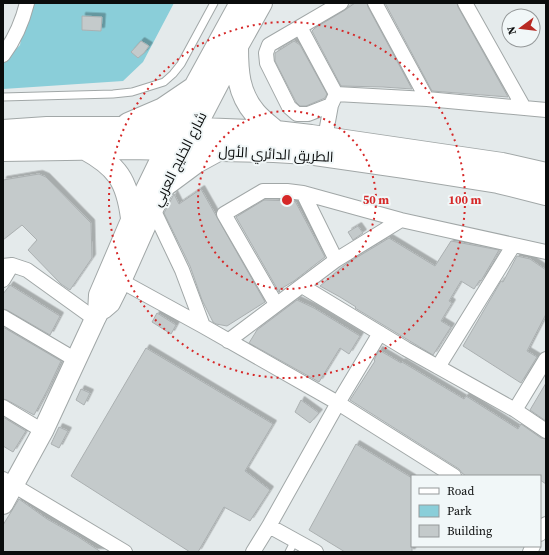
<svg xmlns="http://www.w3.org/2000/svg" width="549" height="555" viewBox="0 0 549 555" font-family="'Source Serif 4',Cairo,serif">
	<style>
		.green { fill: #8aced9 }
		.building { fill: #c4cacb; stroke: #abb0b1; filter: url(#shadow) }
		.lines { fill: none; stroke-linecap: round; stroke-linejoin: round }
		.lane-casing { stroke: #a1a7a7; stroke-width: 9 }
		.street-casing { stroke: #a1a7a7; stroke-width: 16 }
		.secondary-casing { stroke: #a1a7a7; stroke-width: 22 }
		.primary-casing { stroke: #a1a7a7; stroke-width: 24 }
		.lane { stroke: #fff; stroke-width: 7 }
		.street { stroke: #fff; stroke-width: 14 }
		.secondary { stroke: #fff; stroke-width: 20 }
		.primary { stroke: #fff; stroke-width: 22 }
		.ring { fill: none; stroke: #d62828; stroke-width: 2; stroke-dasharray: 2 4 }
		.labels { text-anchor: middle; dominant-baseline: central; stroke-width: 4; stroke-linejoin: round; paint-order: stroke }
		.street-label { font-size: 14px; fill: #0a0c0c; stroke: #f1f7f8 }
		.centre { fill: #d62828; stroke: #f1f7f8; stroke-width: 2 }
		.ring-label { font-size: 12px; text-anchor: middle; font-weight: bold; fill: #d62828; stroke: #f1f7f8; stroke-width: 4; stroke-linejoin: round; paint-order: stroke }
	</style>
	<defs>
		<filter id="shadow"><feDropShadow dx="3.5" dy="-3.5" stdDeviation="0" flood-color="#0004"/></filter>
	</defs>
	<rect width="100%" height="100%" fill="#e4eaeb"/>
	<!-- green -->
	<path class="green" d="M27,3H174L143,62L123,81L3,89V62L20,45Z"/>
	<!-- building -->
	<path class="building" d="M355,3H367L368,7L412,89L383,87L341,86L312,31L315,28L345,10Z
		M385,3H457L458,7L508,97L432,91Z
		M82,16L102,17L101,31L82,30Z
		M141,41L149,46L144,53L138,58L131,52Z
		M294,41L300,45L327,94L325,98L306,106H300L296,102L275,61V53Z
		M39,174L46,177L91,223L92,258L70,290L61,284L28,250L37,240L22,225L3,240V180Z
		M201,189L265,302L227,326L216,324L213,322L202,300L190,266L164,213L174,194L179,204Z
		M264,200L295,201L325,257L294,281L279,290L280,291L279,292L236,217Z
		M358,226L363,233L353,240L348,232Z
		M389,238L435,266L451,241L499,250L481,281L480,280L474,289L461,281L449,301L452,303L441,321L451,327L433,355L355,308L356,307L340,297L320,286L346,264Z
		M517,256L530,259L546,270V314L527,351L537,357L521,383L463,346L501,281L503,282Z
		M10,285L60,316L50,335L7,310L3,309V294Z
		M297,300L314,308L360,336L349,354L340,348L319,382L249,343L257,330Z
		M157,313L176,325L171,334L152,322Z
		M3,327L61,361L48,389L34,415L7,400L3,399Z
		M146,348L273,424L245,471L270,490L250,521L224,507L198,552H190L71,476Z
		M379,350L401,363L402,362L464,399L466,396L518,429L521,424L541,438L546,439V484L540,480V476H466L462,473L459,469L350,400L375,361L374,360Z
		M546,383V421L530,410Z
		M81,389L90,393L84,405L76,400Z
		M301,400L319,413L310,423L295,412Z
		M3,417L26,431L13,452L3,446Z
		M59,427L68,431L59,448L51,444Z
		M356,444L412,478V552H345L309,530Z
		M19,499L47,519L77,536L101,552H3V525Z"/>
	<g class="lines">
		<!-- lane casing -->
		<g class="lane-casing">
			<path id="lane" d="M3,97L113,94L132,92L164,82L173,74L181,64L214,3
				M289,552L295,540"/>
		</g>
		<!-- street casing -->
		<g class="street-casing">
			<path id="street" d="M375,3L427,99
				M465,3L524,108
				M300,27L336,94
				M3,55C15,39 22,23 27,3
				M331,105L308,114H297L289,107L267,63L266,53L269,45L341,3
				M325,138L331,105L336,94L427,99L546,110
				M303,193L336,260
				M153,209L182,270L203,326
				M3,266L12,265L27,270L95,319
				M3,280L12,265
				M121,281L203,326L338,403L454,476
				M302,286L406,349L515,410L546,431
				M276,304L224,214L263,191H287L303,193L401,220L546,252
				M3,317L76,360
				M228,341L336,260L401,220
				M438,367L513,246
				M3,407L43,431
				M515,410L546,359
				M3,479L125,552
				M269,526L316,552
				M540,534L546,524
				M253,552L269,526L338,403L380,333
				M530,552L533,546"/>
		</g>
		<!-- secondary casing -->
		<g class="secondary-casing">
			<path id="secondary" d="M103,309L110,303L121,281L153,209L184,148
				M3,504L43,431L95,319L98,313L99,295L132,218L166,148"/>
		</g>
		<!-- primary casing -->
		<g class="primary-casing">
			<path id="primary" d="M237,47C237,71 238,93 255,113C261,120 269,126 276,132
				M128,124L163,109L194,88
				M3,131L47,128H176L276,132L311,136L502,164L546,174
				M171,138L195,87L241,3
				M188,140L237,46L261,3
				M84,148C117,166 127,180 132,218
				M3,150L129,148L274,151L308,153L405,167L498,182L546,194
				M165,185L196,162L218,150"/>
		</g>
		<!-- lane -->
		<use href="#lane" class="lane"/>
		<!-- street -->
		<use href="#street" class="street"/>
		<!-- secondary -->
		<use href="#secondary" class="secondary"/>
		<!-- primary -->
		<use href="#primary" class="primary"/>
	</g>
	<!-- distance rings -->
	<g class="ring">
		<circle cx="287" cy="200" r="89"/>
		<circle cx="287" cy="200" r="178"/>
	</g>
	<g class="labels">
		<!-- street labels -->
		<g class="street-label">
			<text transform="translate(276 154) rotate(3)">الطريق الدائري الأول</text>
			<text transform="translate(179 159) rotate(-63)">شارع الخليج العربي</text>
		</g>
	</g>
	<circle cx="287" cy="200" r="6" class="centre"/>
	<g class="ring-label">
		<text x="376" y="204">50 m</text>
		<text x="465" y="204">100 m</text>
	</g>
	<!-- border -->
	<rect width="549" height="555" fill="none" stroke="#0a0c0c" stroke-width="8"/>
	<!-- legend -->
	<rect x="411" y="475" width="130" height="72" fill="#f1f7f8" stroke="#95999a"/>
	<rect x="419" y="488" width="20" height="6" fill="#ffffff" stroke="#95999a"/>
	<text x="447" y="495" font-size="12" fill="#0a0c0c">Road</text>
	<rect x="419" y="505" width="20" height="12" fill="#8aced9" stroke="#95999a"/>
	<text x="447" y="515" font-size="12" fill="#0a0c0c">Park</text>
	<rect x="419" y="525" width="20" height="12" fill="#c4cacb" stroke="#95999a"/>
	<text x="447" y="535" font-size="12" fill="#0a0c0c">Building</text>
	<!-- north arrow -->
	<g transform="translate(521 28) rotate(255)"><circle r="19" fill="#f1f7f8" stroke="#95999a"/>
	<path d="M0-3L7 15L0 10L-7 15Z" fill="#b82a23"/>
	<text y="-6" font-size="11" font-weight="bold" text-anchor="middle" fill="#0a0c0c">N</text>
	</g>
</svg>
